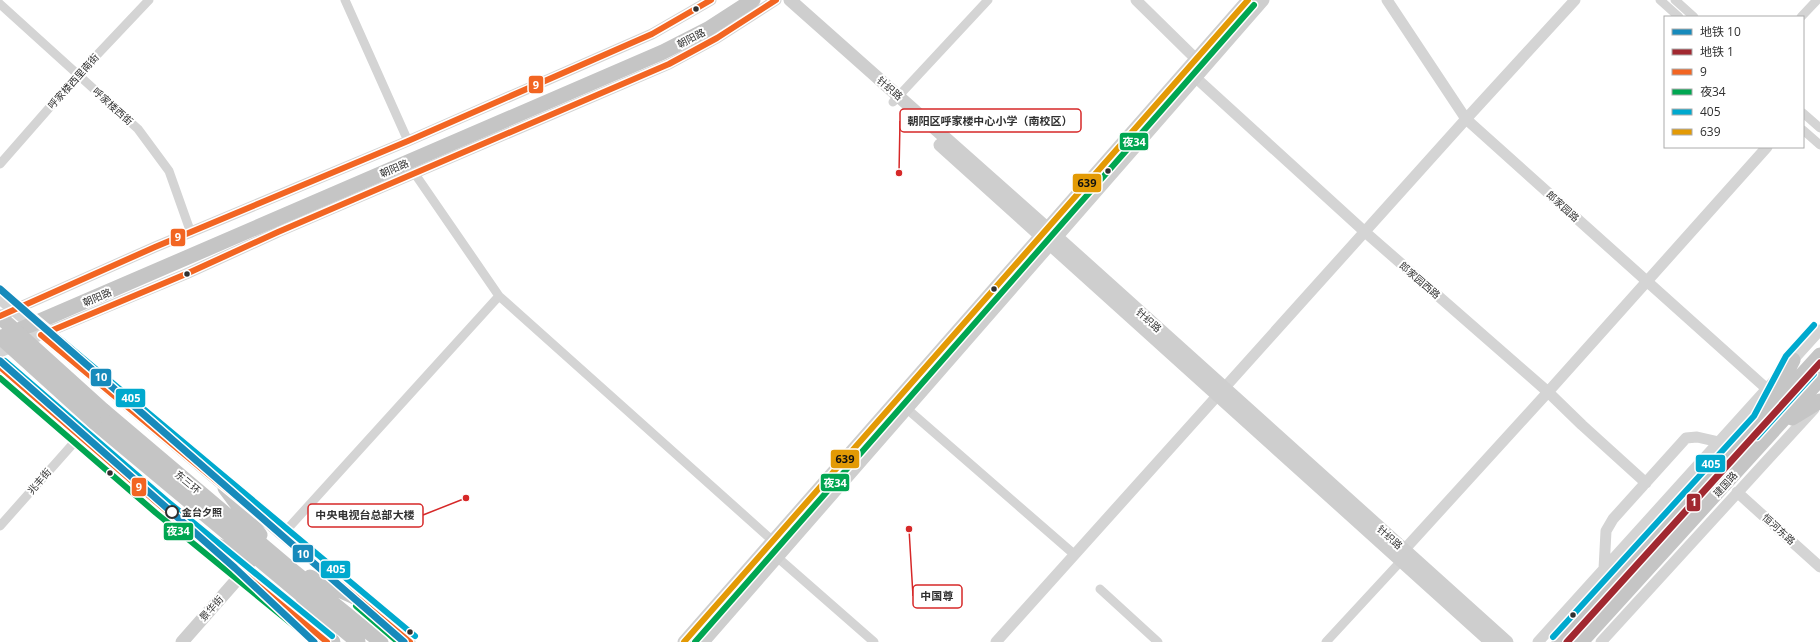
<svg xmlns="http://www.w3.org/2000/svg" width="1820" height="642" viewBox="0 0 1820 642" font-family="'Open Sans','Noto Sans SC',sans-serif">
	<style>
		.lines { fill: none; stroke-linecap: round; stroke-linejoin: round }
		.minor { stroke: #d4d4d4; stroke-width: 9 }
		.tertiary { stroke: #d4d4d4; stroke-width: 11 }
		.secondary { stroke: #cecece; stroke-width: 13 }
		.trunk { stroke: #c5c5c5; stroke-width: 15 }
		.trunk-bridge { stroke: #c5c5c5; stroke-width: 15 }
		.bus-1-casing { stroke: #fff; stroke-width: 9 }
		.bus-2-casing { stroke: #fff; stroke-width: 9 }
		.bus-3-casing { stroke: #fff; stroke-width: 9 }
		.bus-4-casing { stroke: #fff; stroke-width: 9 }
		.bus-1 { stroke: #f26522; stroke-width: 6 }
		.bus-2 { stroke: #00a651; stroke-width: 6 }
		.bus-3 { stroke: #00a9ce; stroke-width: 6 }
		.bus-4 { stroke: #e39a05; stroke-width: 6 }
		.metro-1-casing { stroke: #fff; stroke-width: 10 }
		.metro-2-casing { stroke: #fff; stroke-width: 10 }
		.metro-1 { stroke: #178abb; stroke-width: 7 }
		.metro-2 { stroke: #a12830; stroke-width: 7 }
		.bus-dot { fill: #303030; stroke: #fff; stroke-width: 1.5 }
		.stop-dot { fill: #fff; stroke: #303030; stroke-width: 2 }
		.labels { text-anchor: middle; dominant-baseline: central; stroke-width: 4; stroke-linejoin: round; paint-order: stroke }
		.street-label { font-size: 10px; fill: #303030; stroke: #fff }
		.stop-label { font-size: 10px; font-weight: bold; fill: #303030; stroke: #fff; text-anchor: start }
		.leader { fill: none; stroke: #d62828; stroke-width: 1.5 }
		.callout-dot { fill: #d62828; stroke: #fff; stroke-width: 1.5 }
		.callout { fill: #fff; stroke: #d62828; stroke-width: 1.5 }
		.callout-label { font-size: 11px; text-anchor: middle; font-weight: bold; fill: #303030 }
		.line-badge { stroke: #fff; stroke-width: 1.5 }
		.badge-label { font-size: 11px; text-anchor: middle; font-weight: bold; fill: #fff }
		.pale-badge-label { font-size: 11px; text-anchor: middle; font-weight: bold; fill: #111 }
	</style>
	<rect width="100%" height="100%" fill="#fff"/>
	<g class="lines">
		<!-- minor -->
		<path class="minor" d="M345,0L408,141
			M1660,0L1679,17
			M1675,0L1694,17
			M0,4L138,129L169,171L191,233
			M1801,17L1817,0
			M893,102L988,0
			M1803,113L1820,128
			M1803,130L1820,145
			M0,164L78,75L149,0
			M415,174L499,296L773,541
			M906,408L1075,555
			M0,526L79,437
			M282,535L499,296
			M777,557L874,642
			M1100,589L1158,642
			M1326,642L1401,561"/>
		<!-- tertiary -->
		<path class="tertiary" d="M1136,0L1196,59
			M1387,0L1466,119L1767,389
			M1195,77L1365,232L1548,392L1582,425L1646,483
			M0,299L410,642
			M0,316L155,247L408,141L652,34L711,0
			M0,352L186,274L278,232L669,64L717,38L776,0
			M0,367C107,461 215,554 327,642
			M1737,492L1820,567
			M1404,550L1548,392L1767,147
			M1604,569L1606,531L1613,519L1686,438L1697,437L1719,442
			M996,642L1466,119L1575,0
			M1538,642L1820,330
			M1601,642L1814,409"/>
		<!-- secondary -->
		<path class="secondary" d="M790,0L1048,229L1507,642
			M940,145L1491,642
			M182,642L241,575
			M684,642L1248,0
			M703,642L1263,0"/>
		<!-- trunk -->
		<path class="trunk" d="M5,336L663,52L708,29L753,0
			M1772,401L1793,360
			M104,411L287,566L381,642
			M1792,418L1820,401
			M94,422L358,642
			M225,488L260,535
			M196,536L251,560
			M310,577L361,600
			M302,605L333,642
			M1559,642L1820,355
			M1581,642L1820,379"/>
		<!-- trunk-bridge -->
		<path class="trunk-bridge" d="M0,317L104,411
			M0,337L94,422"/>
		<!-- bus-1 casing -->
		<g class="bus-1-casing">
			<path id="bus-1" d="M0,316L155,247L408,141L652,34L711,0
				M0,367L162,507L327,642
				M410,642L41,335L186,274L278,232L669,64L717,38L776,0"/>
		</g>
		<!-- bus-2 casing -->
		<g class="bus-2-casing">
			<path id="bus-2" d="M0,378L156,513L314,642
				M356,606L398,642
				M695,642L1254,5"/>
		</g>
		<!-- bus-3 casing -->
		<g class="bus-3-casing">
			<path id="bus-3" d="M5,293L415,636
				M5,361L167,501L332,636
				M1757,437L1814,374
				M1553,637L1754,416L1786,356L1814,325"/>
		</g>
		<!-- bus-4 casing -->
		<g class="bus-4-casing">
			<path id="bus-4" d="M684,642L1248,0"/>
		</g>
		<!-- bus-1 -->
		<use href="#bus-1" class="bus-1"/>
		<!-- bus-2 -->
		<use href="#bus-2" class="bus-2"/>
		<!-- bus-3 -->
		<use href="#bus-3" class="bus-3"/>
		<!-- bus-4 -->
		<use href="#bus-4" class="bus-4"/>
		<!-- metro-1 casing -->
		<g class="metro-1-casing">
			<path id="metro-1" d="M0,289L404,642
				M0,361L235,568L314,642"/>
		</g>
		<!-- metro-2 casing -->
		<g class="metro-2-casing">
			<path id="metro-2" d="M1567,642L1820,363"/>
		</g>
		<!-- metro-1 -->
		<use href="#metro-1" class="metro-1"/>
		<!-- metro-2 -->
		<use href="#metro-2" class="metro-2"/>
	</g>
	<!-- markers -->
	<g class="bus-dot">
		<circle cx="696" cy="9" r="3.5"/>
		<circle cx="1108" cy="171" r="3.5"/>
		<circle cx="187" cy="274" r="3.5"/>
		<circle cx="994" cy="289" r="3.5"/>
		<circle cx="110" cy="473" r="3.5"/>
		<circle cx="1573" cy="615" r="3.5"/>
		<circle cx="410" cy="632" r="3.5"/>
	</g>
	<circle class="stop-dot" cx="172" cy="512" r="6"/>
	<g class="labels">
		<!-- street labels -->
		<g class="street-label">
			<text transform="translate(691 38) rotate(-27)">朝阳路</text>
			<text transform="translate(73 81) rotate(-48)">呼家楼西里南街</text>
			<text transform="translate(890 88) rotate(41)">针织路</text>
			<text transform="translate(113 106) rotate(42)">呼家楼西街</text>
			<text transform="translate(394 168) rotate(-23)">朝阳路</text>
			<text transform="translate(1563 206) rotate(42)">郎家园路</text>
			<text transform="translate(1420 280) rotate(41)">郎家园西路</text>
			<text transform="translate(97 297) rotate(-23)">朝阳路</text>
			<text transform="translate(1149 320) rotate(42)">针织路</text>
			<text transform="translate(39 481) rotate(-49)">兆丰街</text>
			<text transform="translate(188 482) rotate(40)">东三环</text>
			<text transform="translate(1725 484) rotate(-48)">建国路</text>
			<text transform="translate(1779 529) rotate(42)">恒河东路</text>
			<text transform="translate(1390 537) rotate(42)">针织路</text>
			<text transform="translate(211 608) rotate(-48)">景华街</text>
		</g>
		<!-- stop labels -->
		<g class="stop-label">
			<text x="182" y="512">金台夕照</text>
		</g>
	</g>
	<!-- callouts -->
	<path class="leader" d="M899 173L900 121M466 498L423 515M909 529L913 596"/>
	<g class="callout-dot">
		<circle cx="899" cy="173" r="4"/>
		<circle cx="466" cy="498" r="4"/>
		<circle cx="909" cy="529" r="4"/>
	</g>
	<g class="callout">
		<rect x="900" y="109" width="181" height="23" rx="4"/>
		<rect x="308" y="504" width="115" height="23" rx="4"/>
		<rect x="913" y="585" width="49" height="23" rx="4"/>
	</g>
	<g class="callout-label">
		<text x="990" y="125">朝阳区呼家楼中心小学（南校区）</text>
		<text x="365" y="519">中央电视台总部大楼</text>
		<text x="937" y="600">中国尊</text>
	</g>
	<g class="line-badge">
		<rect x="528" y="75" width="16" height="19" rx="4" fill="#f26522"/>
		<rect x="1119" y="132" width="30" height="19" rx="4" fill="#00a651"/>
		<rect x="1072" y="173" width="30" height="20" rx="4" fill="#e39a05"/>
		<rect x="170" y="228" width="16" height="19" rx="4" fill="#f26522"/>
		<rect x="90" y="368" width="22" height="19" rx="4" fill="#178abb"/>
		<rect x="115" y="388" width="31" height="20" rx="4" fill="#00a9ce"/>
		<rect x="830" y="449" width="30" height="20" rx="4" fill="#e39a05"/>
		<rect x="1695" y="454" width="31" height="19" rx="4" fill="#00a9ce"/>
		<rect x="820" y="473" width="30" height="19" rx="4" fill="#00a651"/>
		<rect x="131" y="477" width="16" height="20" rx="4" fill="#f26522"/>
		<rect x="1686" y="493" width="15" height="19" rx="4" fill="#a12830"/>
		<rect x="163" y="522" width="31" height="19" rx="4" fill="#00a651"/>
		<rect x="292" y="544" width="22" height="19" rx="4" fill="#178abb"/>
		<rect x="320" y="560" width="31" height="19" rx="4" fill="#00a9ce"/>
	</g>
	<g class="badge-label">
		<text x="536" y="89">9</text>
		<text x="1134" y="146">夜34</text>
		<text x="178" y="241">9</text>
		<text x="101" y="381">10</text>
		<text x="131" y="402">405</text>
		<text x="1711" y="468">405</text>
		<text x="835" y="487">夜34</text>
		<text x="139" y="491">9</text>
		<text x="1694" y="506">1</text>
		<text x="178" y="535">夜34</text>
		<text x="303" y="558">10</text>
		<text x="336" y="573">405</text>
	</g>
	<g class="pale-badge-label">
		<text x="1087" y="187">639</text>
		<text x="845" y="463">639</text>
	</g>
	<!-- legend -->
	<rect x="1664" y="16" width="140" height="132" fill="#ffffff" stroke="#acacac"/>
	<rect x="1672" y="29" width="20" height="6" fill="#178abb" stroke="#acacac"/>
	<text x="1700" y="36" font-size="12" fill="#303030">地铁 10</text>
	<rect x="1672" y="49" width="20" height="6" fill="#a12830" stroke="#acacac"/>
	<text x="1700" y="56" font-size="12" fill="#303030">地铁 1</text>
	<rect x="1672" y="69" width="20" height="6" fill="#f26522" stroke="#acacac"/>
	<text x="1700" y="76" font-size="12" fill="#303030">9</text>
	<rect x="1672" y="89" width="20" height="6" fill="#00a651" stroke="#acacac"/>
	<text x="1700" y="96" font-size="12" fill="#303030">夜34</text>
	<rect x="1672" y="109" width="20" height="6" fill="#00a9ce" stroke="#acacac"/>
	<text x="1700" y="116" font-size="12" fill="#303030">405</text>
	<rect x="1672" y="129" width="20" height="6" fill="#e39a05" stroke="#acacac"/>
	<text x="1700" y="136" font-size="12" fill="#303030">639</text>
</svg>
